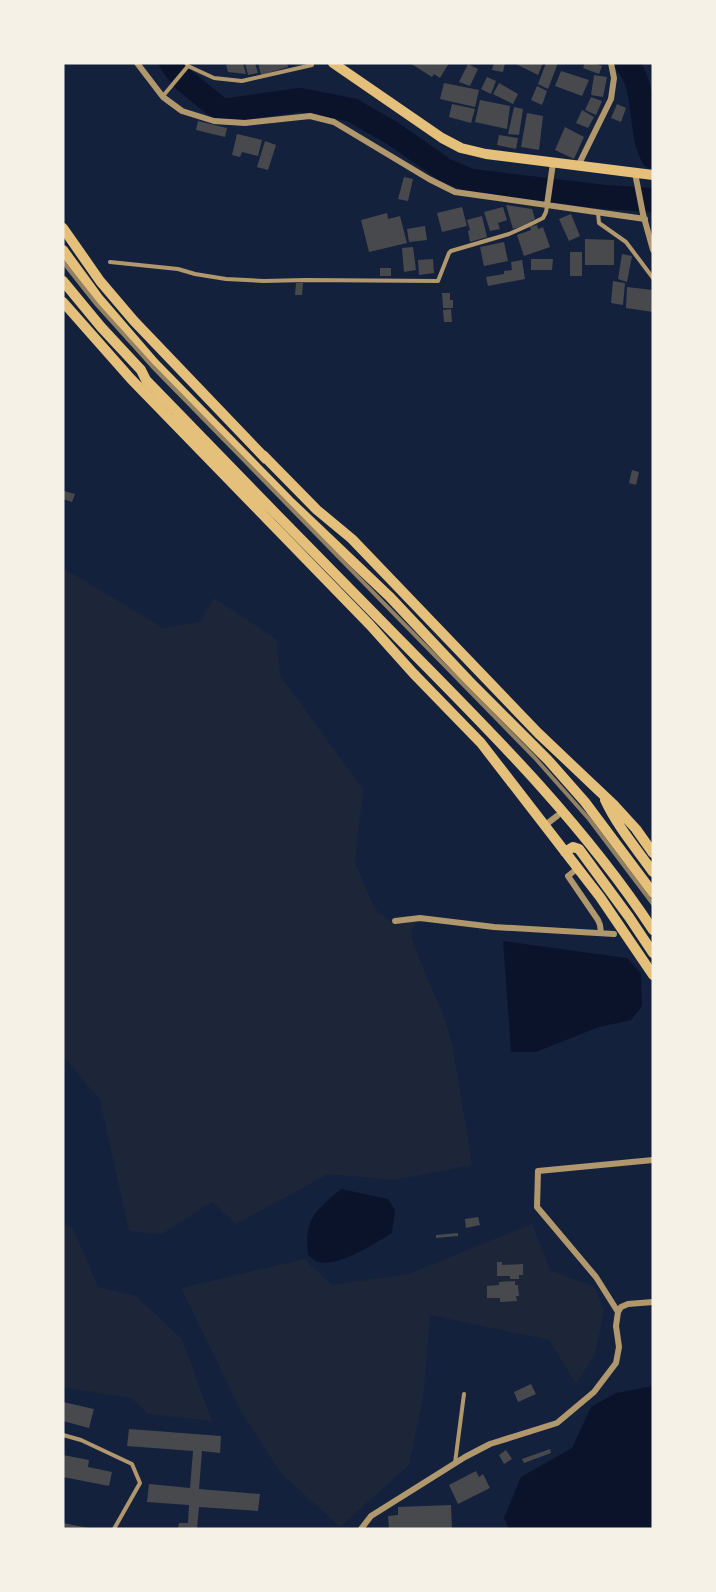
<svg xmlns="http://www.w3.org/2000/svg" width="716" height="1592" viewBox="0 0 716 1592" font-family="'Work Sans',sans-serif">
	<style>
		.green { fill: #1d2539 }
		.water { fill: #0b132b }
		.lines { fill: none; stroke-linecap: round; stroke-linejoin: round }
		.river { stroke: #0b132b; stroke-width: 24 }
		.building { fill: #48494c }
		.service { stroke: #b1986c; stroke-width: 4 }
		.minor { stroke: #b1986c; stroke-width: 6 }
		.primary { stroke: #e5c07b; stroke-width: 10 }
		.rail { stroke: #918062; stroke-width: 4 }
	</style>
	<rect width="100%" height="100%" fill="#14213d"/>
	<!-- green -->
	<path class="green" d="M63,568L163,628L200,622L214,598L276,639L281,677L363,789L355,863L375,909L393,923L402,921H419L412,928L411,933L414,946L444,1017L453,1048L472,1165L394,1180L328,1174L236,1224L212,1202L162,1234L129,1231L100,1100L63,1056Z
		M63,1224L73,1228L98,1287L136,1296L182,1339L212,1421L148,1414L131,1398L63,1387Z
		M532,1224L550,1270L595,1287L604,1311L595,1354L576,1384L549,1340L430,1315L423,1398L409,1465L340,1527L281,1473L242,1413L181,1288L304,1259L332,1285L408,1274Z"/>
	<!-- water -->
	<path class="water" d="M503,941L627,958L641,973L642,1006L631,1020L599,1027L536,1052H511Z
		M341,1189L388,1199L395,1210L392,1233C375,1243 335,1270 316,1261C313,1259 310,1257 308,1255C304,1219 315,1211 341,1189Z
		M653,1386V1529H509L504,1518L521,1477L572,1448L591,1407L616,1393Z"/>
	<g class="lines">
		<!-- river -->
		<path class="river" d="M171,63L184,80L222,111L300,100L352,110L392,133L445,170L469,180L489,183L605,197L653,200
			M626,63C648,87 638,131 653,157"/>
	</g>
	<!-- building -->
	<path class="building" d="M232,63H243L246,74L228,72L226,65Z
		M245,63H255L258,73L248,75Z
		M258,63H287L288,67L261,75Z
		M410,63H449L440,78L434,74L432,77Z
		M494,63H505L503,72L492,70Z
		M514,63H543L538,75Z
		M546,63H558L548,89L538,84Z
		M585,63H594L602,66L599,74L583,68Z
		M468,64L478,69L470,86L459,82Z
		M561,71L589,80L582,96L555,86Z
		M594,75L607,77L603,97L591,95Z
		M487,77L496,81L491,94L481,89Z
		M444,83L479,90L475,107L440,99Z
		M499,83L518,94L513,104L493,94Z
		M537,86L547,91L542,105L531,100Z
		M591,97L602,101L596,115L585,110Z
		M480,100L510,106L507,129L475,122Z
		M452,104L475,109L471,123L449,117Z
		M617,104L626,108L621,122L611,118Z
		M514,107L523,109L519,135L508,134Z
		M582,110L594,117L588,128L576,123Z
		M527,113L543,116L539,150L521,147Z
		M198,121L227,128L225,137L196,130Z
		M565,127L584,137L574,159L555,150Z
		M237,134L262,140L258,156L242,152L240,157L232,155Z
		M499,135L518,138L516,149L497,145Z
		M265,141L276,145L268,170L257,167Z
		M404,177L413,179L408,201L398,199Z
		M506,205L532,209L535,219L531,221V223L513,229Z
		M462,207L467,226L442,232L437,213Z
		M503,207L507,220L498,223L500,229L490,231L484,212Z
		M387,213L388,219L400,216L407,243L369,252L361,220Z
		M571,214L580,236L569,241L559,219Z
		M482,216L487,237L470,242L468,231L470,230L467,220Z
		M537,225L538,229L543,227L550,247L524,256L517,235L531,230L530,227Z
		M425,226L427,240L409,242L407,229Z
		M585,239L614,240V265H585Z
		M504,242L508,261L484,266L480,247Z
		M413,247L416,270L404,272L402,248Z
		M570,252H582V276H570Z
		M622,254L632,256L627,282L618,279Z
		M433,259L434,273L419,275L418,260Z
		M531,259H553L552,270H531Z
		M522,260L525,279L488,286L486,277L504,274V271L512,270L511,262Z
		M380,268H391V276H380Z
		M613,281L625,283L623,305L611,303Z
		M296,283H303L302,295H295Z
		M627,287L653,290V312L626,308Z
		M442,293H450V300H453V308H443Z
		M451,309L452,322H444L443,310Z
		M632,470L639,472L636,485L629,483Z
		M64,491L75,494L72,502L63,499Z
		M478,1217L480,1225L466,1228L465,1219Z
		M458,1233V1236L436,1238V1235Z
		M497,1262H502V1265L523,1264V1275H519V1279H510V1276H497Z
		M515,1281V1285H518L519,1296H516L517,1301L500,1302V1298H487V1286L499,1285V1282Z
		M531,1384L536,1394L518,1402L514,1392Z
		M63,1402L94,1409L89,1428L63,1421Z
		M129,1429L221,1436L220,1453L202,1451L199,1489L260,1494L258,1511L199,1507L197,1529H178L179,1523H188L189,1505L147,1502L149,1484L190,1488L193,1451L127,1446Z
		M550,1449L551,1453L524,1463L522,1459Z
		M506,1450L512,1459L504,1464L499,1455Z
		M63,1455L89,1460L88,1467L112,1472L109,1486L63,1477Z
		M476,1471L479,1477L483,1474L490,1488L458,1504L449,1485Z
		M451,1505L452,1529H389L388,1516L398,1515V1507Z
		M63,1523L89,1528V1529H63Z"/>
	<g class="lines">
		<!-- service -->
		<path class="service" d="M186,63L188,66L214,78L242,81L312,65V63
			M163,96L188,66
			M598,213L599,223L626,242L653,278
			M110,262L178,269L195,274L226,279L264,281L305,280L438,281L449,253L451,251L509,234L529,225L543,218L546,212L547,206
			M63,1435L81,1440L132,1464L140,1483L114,1529
			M455,1463L464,1394"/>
		<!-- minor -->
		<path class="minor" d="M137,63L163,97L182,111L214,121L245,123L310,116L334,122L429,179L455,192L645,219
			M578,166L611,99L614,78L611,63
			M635,173L643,214L653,250
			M547,205L553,163
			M544,826L557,816
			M578,868L568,876L598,920L600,925L601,933
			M395,921L420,918L494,927L614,934
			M618,1312L596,1277L537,1207L538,1171L653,1160
			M361,1529L371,1516L465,1457L490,1444L557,1423L594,1392L616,1363L619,1347L616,1326L618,1312L621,1307L628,1304L653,1302"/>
		<!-- primary -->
		<path class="primary" d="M333,63L442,138L461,148L486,154L653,175
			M63,228L100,281L134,321L266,459
			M63,250L98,298L154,363L289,501L389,596L469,681L548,760L585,802L653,893
			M63,281L101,327L141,370L146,380C230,467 315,554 400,640C490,731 582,822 653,930
			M63,302L131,379L370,625L413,673L481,743L600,897L653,975
			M263,455L317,510L352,539L538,733L615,806L636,829L653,853
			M605,800C617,826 636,848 653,872
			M565,852L573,847L579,849L629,917L653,953"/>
		<!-- rail -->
		<path class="rail" d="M63,262L97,305L152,366L535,758L589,819L653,904"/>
	</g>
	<!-- border -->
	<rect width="716" height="1592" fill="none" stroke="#f6f1e7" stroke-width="129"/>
</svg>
